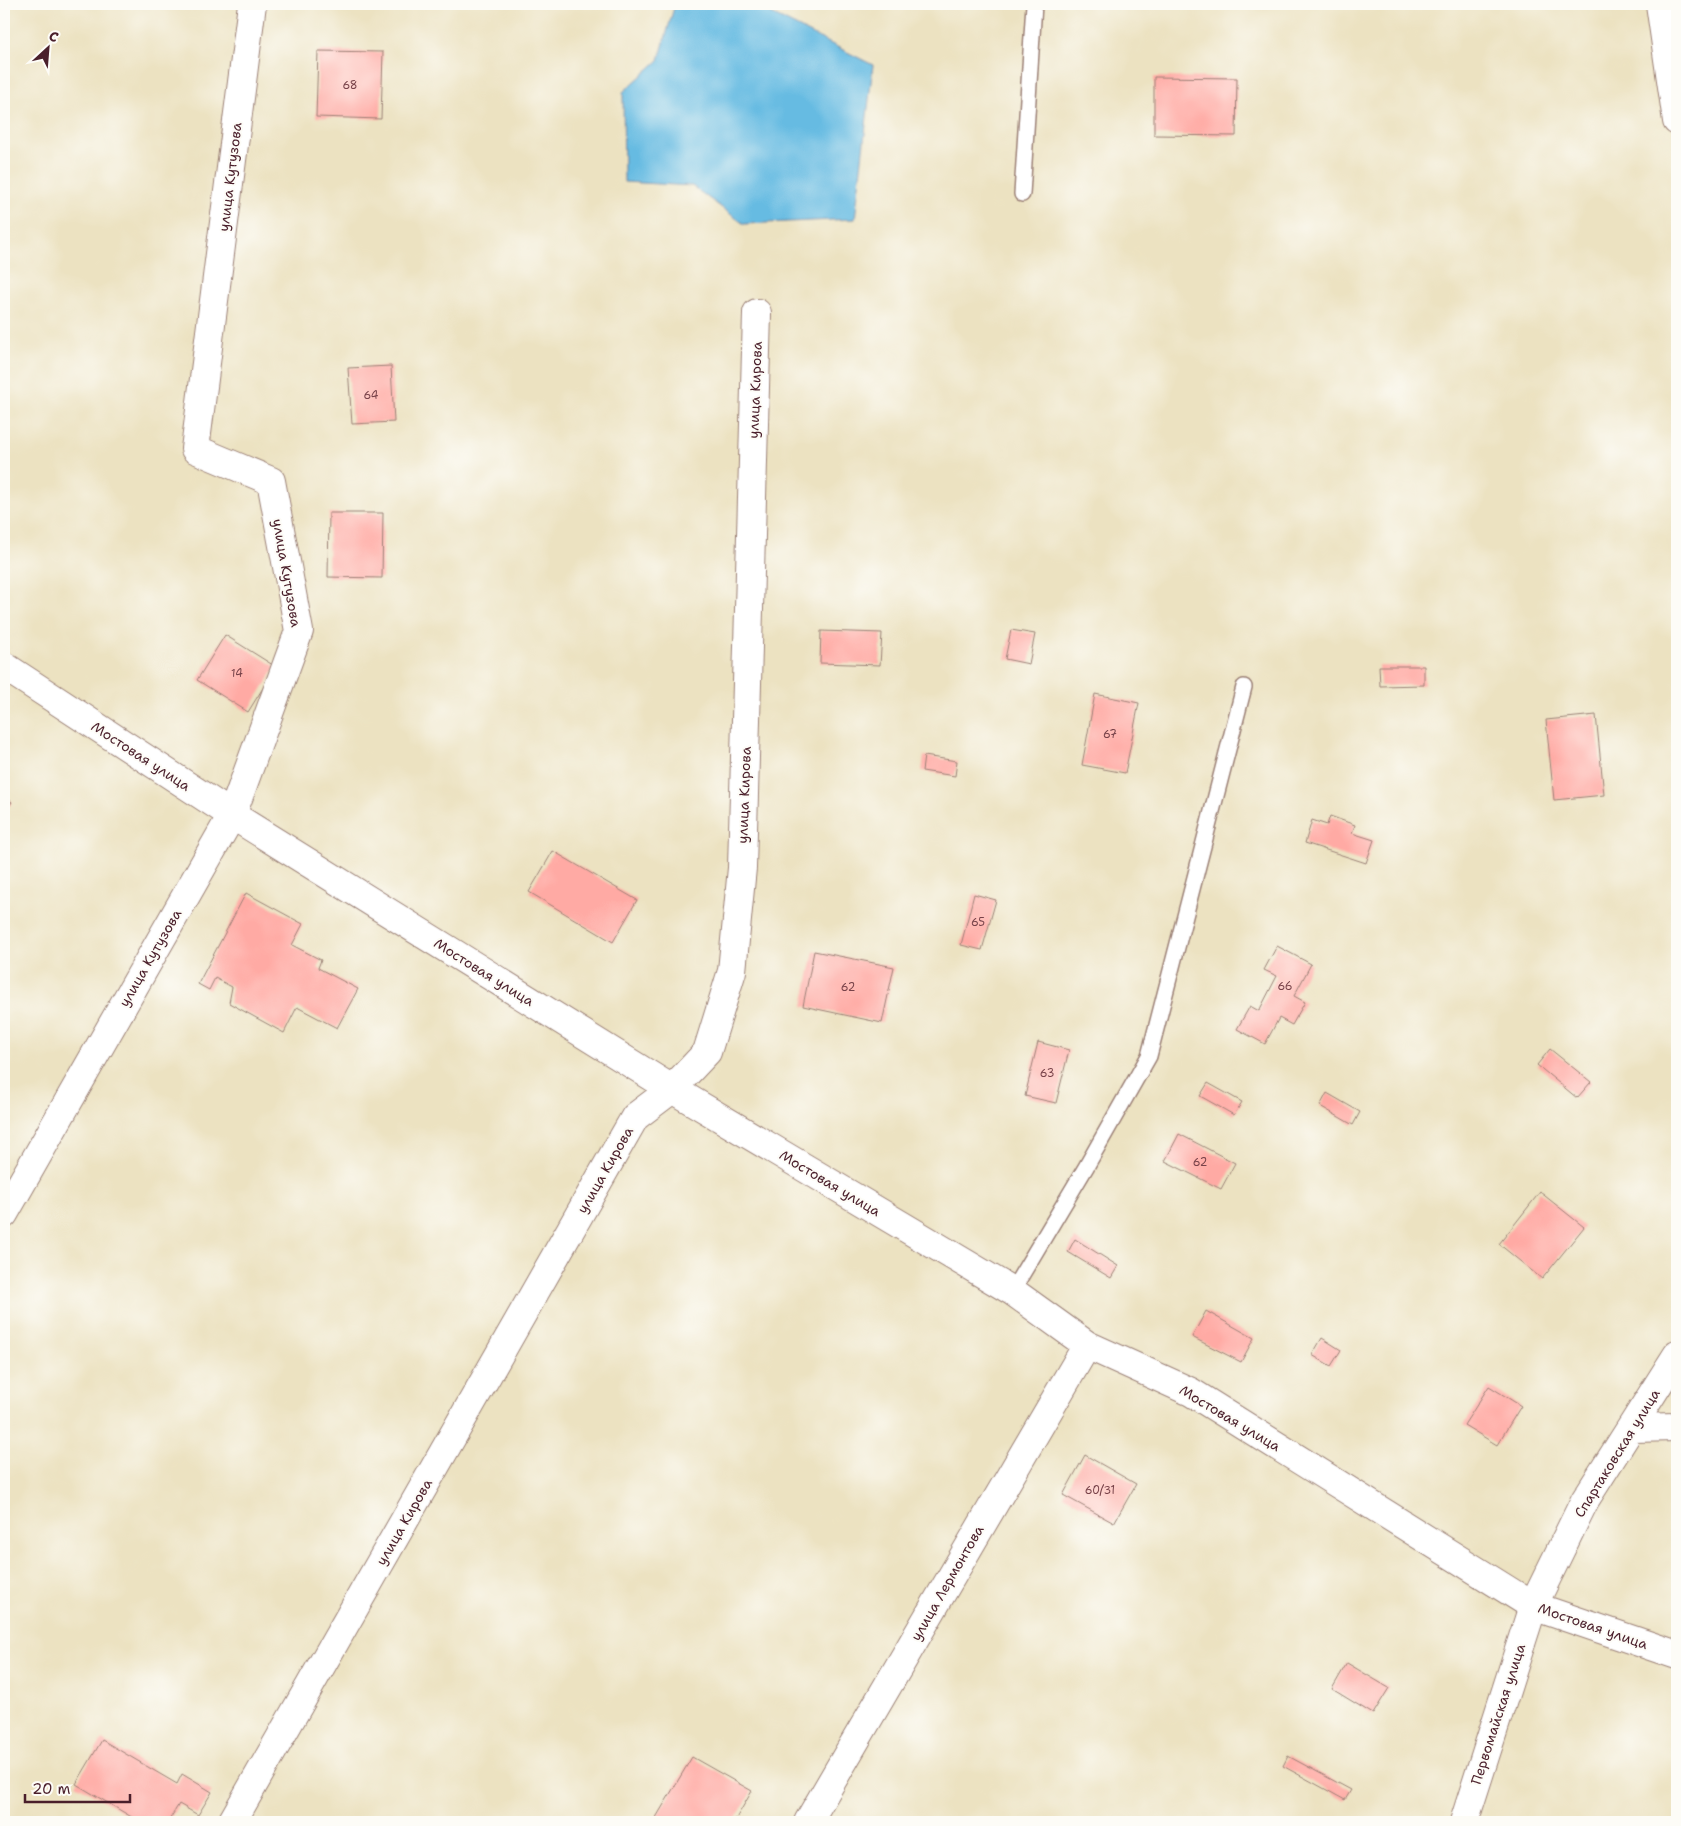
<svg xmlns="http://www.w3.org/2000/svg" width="1681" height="1826" viewBox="0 0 1681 1826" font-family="'Shantell Sans',sans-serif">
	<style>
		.water { fill: #66bbe2; stroke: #586d86 }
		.building { fill: #ffaaa4 }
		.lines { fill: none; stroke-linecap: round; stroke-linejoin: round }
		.service-casing { stroke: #9b8076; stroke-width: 18 }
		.minor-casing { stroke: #9b8076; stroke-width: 30 }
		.tertiary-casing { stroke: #9b8076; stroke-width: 30 }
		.service { stroke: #fff; stroke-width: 15 }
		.minor { stroke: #fff; stroke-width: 28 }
		.tertiary { stroke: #fff; stroke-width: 28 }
		.labels { text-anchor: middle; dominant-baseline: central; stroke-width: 4; stroke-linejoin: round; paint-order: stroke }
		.number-label { font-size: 11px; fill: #774249 }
		.street-label { font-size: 14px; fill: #4a1f2b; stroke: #fdfcf7 }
	</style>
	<rect width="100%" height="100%" fill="#fdfcf7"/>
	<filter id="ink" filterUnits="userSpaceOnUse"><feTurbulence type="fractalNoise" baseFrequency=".02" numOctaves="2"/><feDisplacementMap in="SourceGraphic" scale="10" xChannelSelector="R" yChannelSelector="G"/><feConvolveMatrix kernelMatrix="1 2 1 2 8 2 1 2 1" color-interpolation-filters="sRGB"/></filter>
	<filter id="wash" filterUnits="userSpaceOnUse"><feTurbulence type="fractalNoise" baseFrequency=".0096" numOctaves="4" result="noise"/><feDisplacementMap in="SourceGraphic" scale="20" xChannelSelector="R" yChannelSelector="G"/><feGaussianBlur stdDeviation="1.12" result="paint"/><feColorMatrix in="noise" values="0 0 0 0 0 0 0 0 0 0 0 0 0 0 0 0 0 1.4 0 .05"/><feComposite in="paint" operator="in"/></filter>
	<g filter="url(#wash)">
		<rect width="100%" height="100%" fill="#ece2c1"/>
		<!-- water -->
		<path class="water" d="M675,4H752L873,65L855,219L744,224L692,186L624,182L623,92L659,60Z"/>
		<g id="blocks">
			<!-- building -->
			<path class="building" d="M318,51L383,52L381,119L316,117Z
				M1154,77L1237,78L1236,136L1154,135Z
				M391,366L394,422L352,424L348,368Z
				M329,513H383L382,578L328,577Z
				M1011,630L1035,634L1029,664L1005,659Z
				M821,631L882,633L880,665L820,663Z
				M225,635L276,667L248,712L197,680Z
				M1379,666H1424V685L1380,686Z
				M1095,694L1139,703L1125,773L1082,765Z
				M1596,715L1604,795L1554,800L1546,720Z
				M924,756L957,761L955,776L922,771Z
				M4,796L12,802L4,813Z
				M1330,816L1355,825L1352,833L1374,840L1366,863L1305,843L1312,820L1327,825Z
				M553,851L637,900L613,942L529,892Z
				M246,893L303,924L292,945L321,960L318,968L358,989L337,1028L297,1007L284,1033L229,1003L232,987L215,978L209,990L198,984Z
				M974,894L996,900L982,950L961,945Z
				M1277,946L1311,964L1294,996L1305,1002L1292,1025L1279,1018L1265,1044L1237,1029L1250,1006L1259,1011L1277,976L1264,970Z
				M814,951L894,967L882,1023L803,1006Z
				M1038,1042L1069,1050L1056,1103L1025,1096Z
				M1550,1049L1591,1082L1577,1098L1537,1065Z
				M1208,1083L1242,1102L1234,1115L1200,1096Z
				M1327,1093L1360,1112L1353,1125L1320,1106Z
				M1179,1134L1235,1163L1221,1189L1165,1161Z
				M1540,1192L1584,1227L1542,1279L1499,1244Z
				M1075,1239L1118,1266L1111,1278L1068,1252Z
				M1206,1311L1254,1338L1241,1362L1192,1337Z
				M1322,1338L1341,1350L1331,1366L1312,1355Z
				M1489,1386L1521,1406L1497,1445L1464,1425Z
				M1085,1455L1136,1484L1114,1523L1063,1495Z
				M1347,1663L1389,1688L1373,1714L1332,1689Z
				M102,1740L177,1784L182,1774L212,1792L198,1815L179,1804L168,1822H140L76,1784Z
				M1288,1756L1351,1790L1345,1800L1283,1766Z
				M692,1757L752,1791L734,1822L654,1821Z"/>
		</g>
	</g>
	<g filter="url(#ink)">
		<use href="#blocks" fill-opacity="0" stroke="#9b8076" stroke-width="1"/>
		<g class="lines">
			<!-- service casing -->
			<g class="service-casing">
				<path id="service" d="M1022,194L1034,4
					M1012,1291L1086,1167L1149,1056L1244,687"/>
			</g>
			<!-- minor casing -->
			<g class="minor-casing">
				<path id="minor" d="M1660,4L1677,121
					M4,666L232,815L672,1089L1012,1291L1087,1345L1191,1392L1533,1606L1677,1655
					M4,1214L232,815L299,631L271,481L195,449L252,4
					M1632,1428L1677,1427
					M1533,1606L1585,1500L1677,1355
					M232,1822L635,1117L672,1089L707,1052L732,971L742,868L757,313
					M808,1822L1087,1345"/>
			</g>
			<!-- tertiary casing -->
			<g class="tertiary-casing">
				<path id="tertiary" d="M1464,1822L1533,1606"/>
			</g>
			<!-- service -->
			<use href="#service" class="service"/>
			<!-- minor -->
			<use href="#minor" class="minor"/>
			<!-- tertiary -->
			<use href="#tertiary" class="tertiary"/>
		</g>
	</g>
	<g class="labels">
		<!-- number labels -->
		<g class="number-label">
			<text x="350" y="85">68</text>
			<text x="371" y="395">64</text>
			<text x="237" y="673">14</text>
			<text x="1110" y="734">67</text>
			<text x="978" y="922">65</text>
			<text x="1285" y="986">66</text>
			<text x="848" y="987">62</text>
			<text x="1047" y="1073">63</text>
			<text x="1200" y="1162">62</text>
			<text x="1100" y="1490">60/31</text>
		</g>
		<!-- street labels -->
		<g class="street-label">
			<text transform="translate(230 177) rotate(-83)">улица Кутузова</text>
			<text transform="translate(755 390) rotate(-88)">улица Кирова</text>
			<text transform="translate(287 573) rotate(80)">улица Кутузова</text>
			<text transform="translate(141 756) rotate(33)">Мостовая улица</text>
			<text transform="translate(744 795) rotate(-88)">улица Кирова</text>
			<text transform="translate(150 958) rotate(-60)">улица Кутузова</text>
			<text transform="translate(484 972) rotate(32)">Мостовая улица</text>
			<text transform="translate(605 1170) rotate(-60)">улица Кирова</text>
			<text transform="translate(830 1183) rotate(31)">Мостовая улица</text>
			<text transform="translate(1230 1418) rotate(31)">Мостовая улица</text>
			<text transform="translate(1617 1453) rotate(-58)">Спартаковская улица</text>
			<text transform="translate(404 1522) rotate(-60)">улица Кирова</text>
			<text transform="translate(947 1583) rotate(-60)">улица Лермонтова</text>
			<text transform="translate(1593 1626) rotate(19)">Мостовая улица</text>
			<text transform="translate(1498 1714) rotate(-72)">Первомайская улица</text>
		</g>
	</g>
	<!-- margin -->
	<rect width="1681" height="1826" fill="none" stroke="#fdfcf7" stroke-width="20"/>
	<!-- north arrow -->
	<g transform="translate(48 48) rotate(26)" stroke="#fdfcf7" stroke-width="4" paint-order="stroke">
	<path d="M0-4L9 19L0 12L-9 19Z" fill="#4a1f2b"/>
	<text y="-8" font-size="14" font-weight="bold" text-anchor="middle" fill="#4a1f2b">С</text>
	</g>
	<!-- scale -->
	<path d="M25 1794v8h105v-8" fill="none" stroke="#4a1f2b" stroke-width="2.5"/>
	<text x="32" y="1794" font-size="15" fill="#4a1f2b" stroke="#fdfcf7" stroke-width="4" paint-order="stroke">20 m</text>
</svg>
